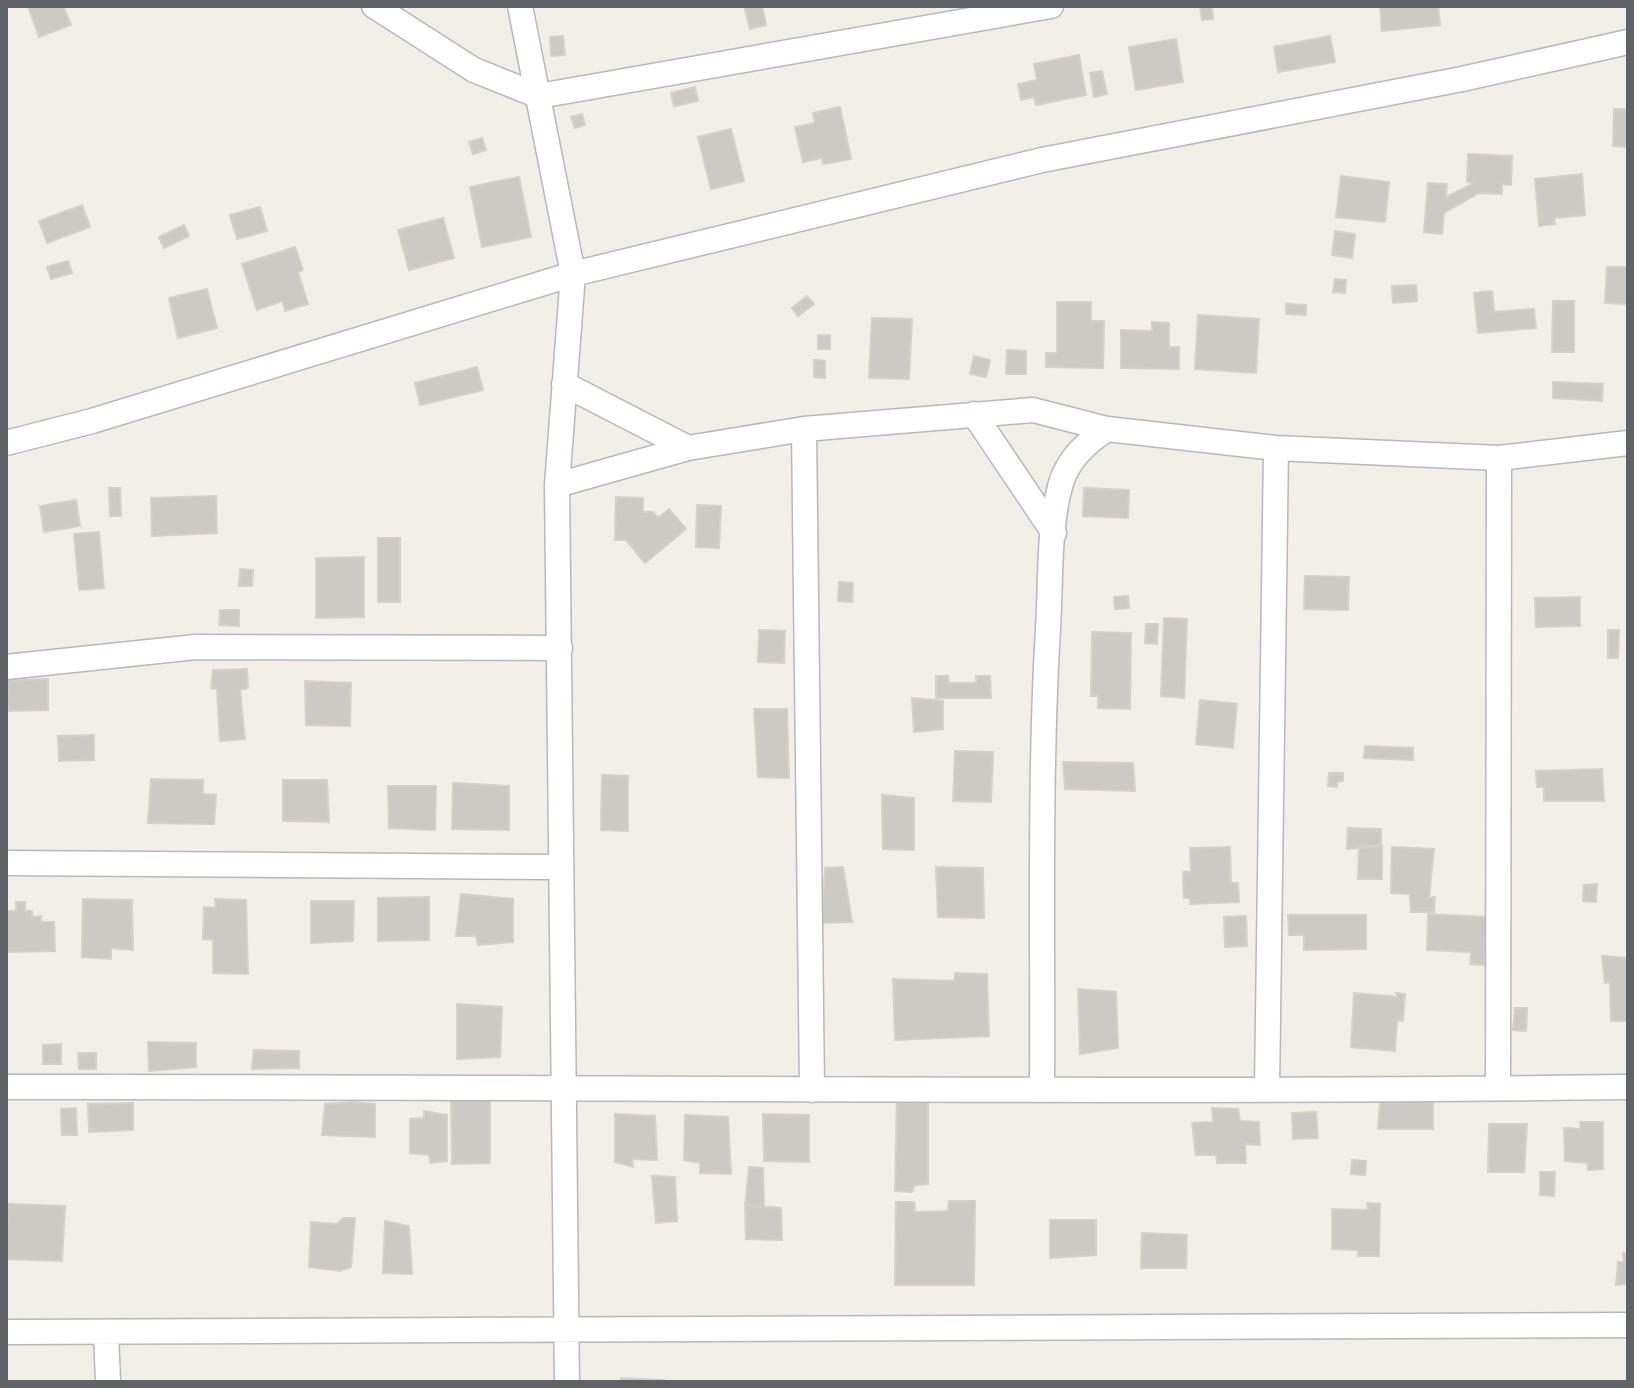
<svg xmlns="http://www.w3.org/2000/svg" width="1634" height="1388" viewBox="0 0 1634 1388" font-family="'Varela Round',sans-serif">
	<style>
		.building { fill: #cccac5; stroke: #d6d1c6; stroke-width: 2 }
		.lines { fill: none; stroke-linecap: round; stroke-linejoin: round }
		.minor-casing { stroke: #b5b8bc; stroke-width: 27 }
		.minor { stroke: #fff; stroke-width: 24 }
	</style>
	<rect width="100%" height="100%" fill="#f1efe8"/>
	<!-- building -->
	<path class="building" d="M28,6H63L71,25L39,37Z
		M744,6H762L766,25L750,29Z
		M1200,6H1212L1213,19L1202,20Z
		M1380,6H1438L1440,25L1382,31Z
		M563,36L565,55L551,56L550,37Z
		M1330,36L1335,62L1278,72L1274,47Z
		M1176,39L1183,82L1136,90L1129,47Z
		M1079,55L1086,95L1036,105L1034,97L1021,100L1018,84L1037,80L1034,64Z
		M1102,71L1107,94L1094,97L1090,73Z
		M695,87L698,101L674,106L671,93Z
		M840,107L851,159L823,164L822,158L803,162L795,127L815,123L813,113Z
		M1614,109H1628V147L1613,146Z
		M582,114L585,125L575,128L571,117Z
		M731,129L744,181L711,189L698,137Z
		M482,138L486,150L473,154L469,142Z
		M1468,154L1512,156L1511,185L1502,184V194L1479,193L1444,213L1442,234L1424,232L1428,183L1447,184L1446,197L1474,183L1467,182Z
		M1582,174L1585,215L1554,218L1555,224L1539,226L1535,179Z
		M1341,176L1389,182L1385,222L1336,217Z
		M519,177L531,237L482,247L470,187Z
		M82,205L90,227L47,243L39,221Z
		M260,207L267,231L237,239L230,215Z
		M443,218L454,258L409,270L398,230Z
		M184,225L189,236L164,248L159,237Z
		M1335,231L1355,234L1352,258L1332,255Z
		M295,247L303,270L298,272L308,304L285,311L282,301L257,310L242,264Z
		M68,261L72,273L51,279L47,267Z
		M1607,267H1628V304L1605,303Z
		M1335,279L1346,280L1345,293L1333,292Z
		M1416,285L1417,301L1393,303L1392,286Z
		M207,289L217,328L178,338L169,298Z
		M1492,291L1494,312L1534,309L1536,328L1478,333L1474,293Z
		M807,296L814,304L798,316L792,308Z
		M1553,301H1574V352H1552Z
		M1057,302H1091V321H1104L1103,368L1046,367V353H1057Z
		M1286,304L1306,305V315L1286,314Z
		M1198,315L1259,319L1256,373L1195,369Z
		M872,318L912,319L909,379L869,378Z
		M1152,322L1169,323V347H1179V369L1121,368V330L1152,331Z
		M818,335H830V349H818Z
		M1007,350L1026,351V374H1006Z
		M974,356L990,360L986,377L970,374Z
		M814,360L825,361V378L814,377Z
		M477,367L483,390L420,405L415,383Z
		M1553,382L1603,384L1602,401L1553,398Z
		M109,488H120L121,516H110Z
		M1084,488L1129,490L1128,518L1083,516Z
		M216,496L217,533L152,536L151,498Z
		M616,497L643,498V512H653L658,518L669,509L686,529L645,563L626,540H615Z
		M76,500L80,526L44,532L40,506Z
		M697,505L721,506L719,548L696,547Z
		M99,532L104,588L79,590L74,534Z
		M378,538H400V602H378Z
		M364,557V617L316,618V558Z
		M240,569L253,570L252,586H239Z
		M1305,576L1349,577L1348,610L1304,609Z
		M839,582L853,583L852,602L838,601Z
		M1128,596L1129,608L1115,609L1114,597Z
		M1580,597V626L1536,627L1535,598Z
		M220,610H239V626L219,625Z
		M1164,618L1187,619L1184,698L1161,696Z
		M1146,624H1158L1157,644L1145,643Z
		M759,630L785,631L784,663L758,662Z
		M1608,630H1619L1618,658H1608Z
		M1092,632L1131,633L1130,709L1098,708V696H1091Z
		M247,669L248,688L240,690L245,739L220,741L217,689L211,688L213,670Z
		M936,676H948L949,683H976V676H990L991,698H936Z
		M48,679V710L8,711L7,680Z
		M305,681L351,683L350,726L306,725Z
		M912,698L943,701V729L914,732Z
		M1200,700L1237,704L1233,748L1196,744Z
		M754,709H787L789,778L758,777Z
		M94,735V760L59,761L58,736Z
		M1365,746L1413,748V760L1364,758Z
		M955,751L993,752L991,802L953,801Z
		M1063,762L1133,763L1135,791L1065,789Z
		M1602,769L1604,801H1544V787H1537L1536,771Z
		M1329,773H1343V781L1337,782V787L1328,786Z
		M602,775L628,776V831L601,830Z
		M151,779L203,780V794L216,795L214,824L148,823Z
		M283,780H327L329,822L283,821Z
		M453,783L509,786V830L452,829Z
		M388,786H436L435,830L389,828Z
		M882,795L914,798V850L883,849Z
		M1348,828L1381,829V846L1347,849Z
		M1359,846H1382V879H1358Z
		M1230,847L1231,883H1238L1239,902L1190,904V898H1184L1183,872H1191L1190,848Z
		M1392,847L1434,849L1429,898L1435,897L1434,912H1411L1410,894L1391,893Z
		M843,867L852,922L822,923L825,868Z
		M936,867L983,868L984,918L938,917Z
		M1597,884L1596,902L1583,901L1584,885Z
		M461,894L513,899V942L478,945L476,936H456Z
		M429,897V940L378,941V898Z
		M83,899L132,900L133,950L111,948V959L82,957Z
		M215,899L246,900L248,974L213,973V940L203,939L204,907L216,908Z
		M311,901H354L353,941L311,943Z
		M16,902H25V911H32V917L41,916V922H54L55,951L6,952L7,911H16Z
		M1428,914L1486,917L1485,965L1470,964L1471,952L1427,950Z
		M1288,915H1366V949L1304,950V935H1289Z
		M1246,916L1247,946L1225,947L1224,917Z
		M1602,956L1628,958V1021H1611L1610,982L1605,983Z
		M955,973L987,974L989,1036L895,1040L893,979L955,981Z
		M1078,989L1116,992L1118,1048L1080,1054Z
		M1354,993L1398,997L1396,993L1405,994L1403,1021L1397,1020L1395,1051L1351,1047Z
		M457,1004L502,1007L500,1057L457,1059Z
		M1515,1008H1527L1526,1031L1513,1030Z
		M148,1042L196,1043V1067L149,1071Z
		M61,1044V1064H43V1045Z
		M254,1050L299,1051V1068L252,1069Z
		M78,1053H96V1069H79Z
		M451,1096L490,1097V1163L452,1164Z
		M897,1096L928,1101V1184L915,1185L912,1192L895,1191Z
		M354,1102L375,1104V1137L322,1135L325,1104Z
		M1433,1102V1129H1378L1380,1103Z
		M133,1103V1130L89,1132L88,1104Z
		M76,1108L77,1135H62L61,1109Z
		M1212,1108L1238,1109L1240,1121L1259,1122L1260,1145L1245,1144L1246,1163H1217L1216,1155H1196L1192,1123L1213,1122Z
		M424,1111L447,1115V1161L430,1163L429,1155L410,1153V1119L424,1118Z
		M1316,1112L1318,1138L1293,1139L1292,1113Z
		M615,1114L655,1116L657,1160L632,1159L633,1167L615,1162Z
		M763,1114L809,1115V1162L764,1161Z
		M685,1115L728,1117L731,1174L700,1173V1163L684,1160Z
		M1580,1122H1603V1169L1588,1170V1163L1565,1161L1564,1128L1581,1129Z
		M1489,1124H1527L1524,1172H1488Z
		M1352,1160L1366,1161L1365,1175L1351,1174Z
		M749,1167L763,1168L764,1207L745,1205Z
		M1540,1172H1555L1554,1196L1540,1195Z
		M652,1176L675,1177L677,1221L656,1223Z
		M949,1201H975L974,1285H895L896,1202H914L915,1212L948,1211Z
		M1367,1203L1380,1204L1379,1256H1358V1250L1332,1249V1209L1368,1210Z
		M8,1204L65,1206L62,1261L6,1259Z
		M745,1205L781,1208L782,1240L746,1239Z
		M343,1218H355L351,1267L340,1271L309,1267L311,1222L337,1224Z
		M1050,1220H1096V1255L1050,1258Z
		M385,1221L409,1226L412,1274L383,1273Z
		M1142,1233L1187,1235L1186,1268H1141Z
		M1623,1253H1628V1284L1616,1285L1618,1262H1624Z
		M621,1378L664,1380V1382H621Z"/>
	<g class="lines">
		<!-- minor casing -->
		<g class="minor-casing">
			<path id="minor" d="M374,6L474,70L539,96L1051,6
				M520,6L573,274L557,485L567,1382
				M564,384L688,448
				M974,414L1054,533
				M804,429L812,1090
				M6,443L92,421L573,274L1042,160L1462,79L1628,42
				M557,485L688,448L804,429L1033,410L1107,429L1276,448L1499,458L1628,443
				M6,667L196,647L560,648
				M6,863L559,867
				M6,1087C547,1086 1087,1094 1628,1087
				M1267,1088L1276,448
				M1498,1088L1499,458
				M1042,1089C1043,936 1039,781 1048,628C1051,582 1048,528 1061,483C1069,458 1086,443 1107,429
				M6,1332L1628,1325
				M106,1332L108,1382"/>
		</g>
		<!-- minor -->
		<use href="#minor" class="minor"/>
	</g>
	<!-- border -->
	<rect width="1634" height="1388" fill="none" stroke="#5f6368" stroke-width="16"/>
</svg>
